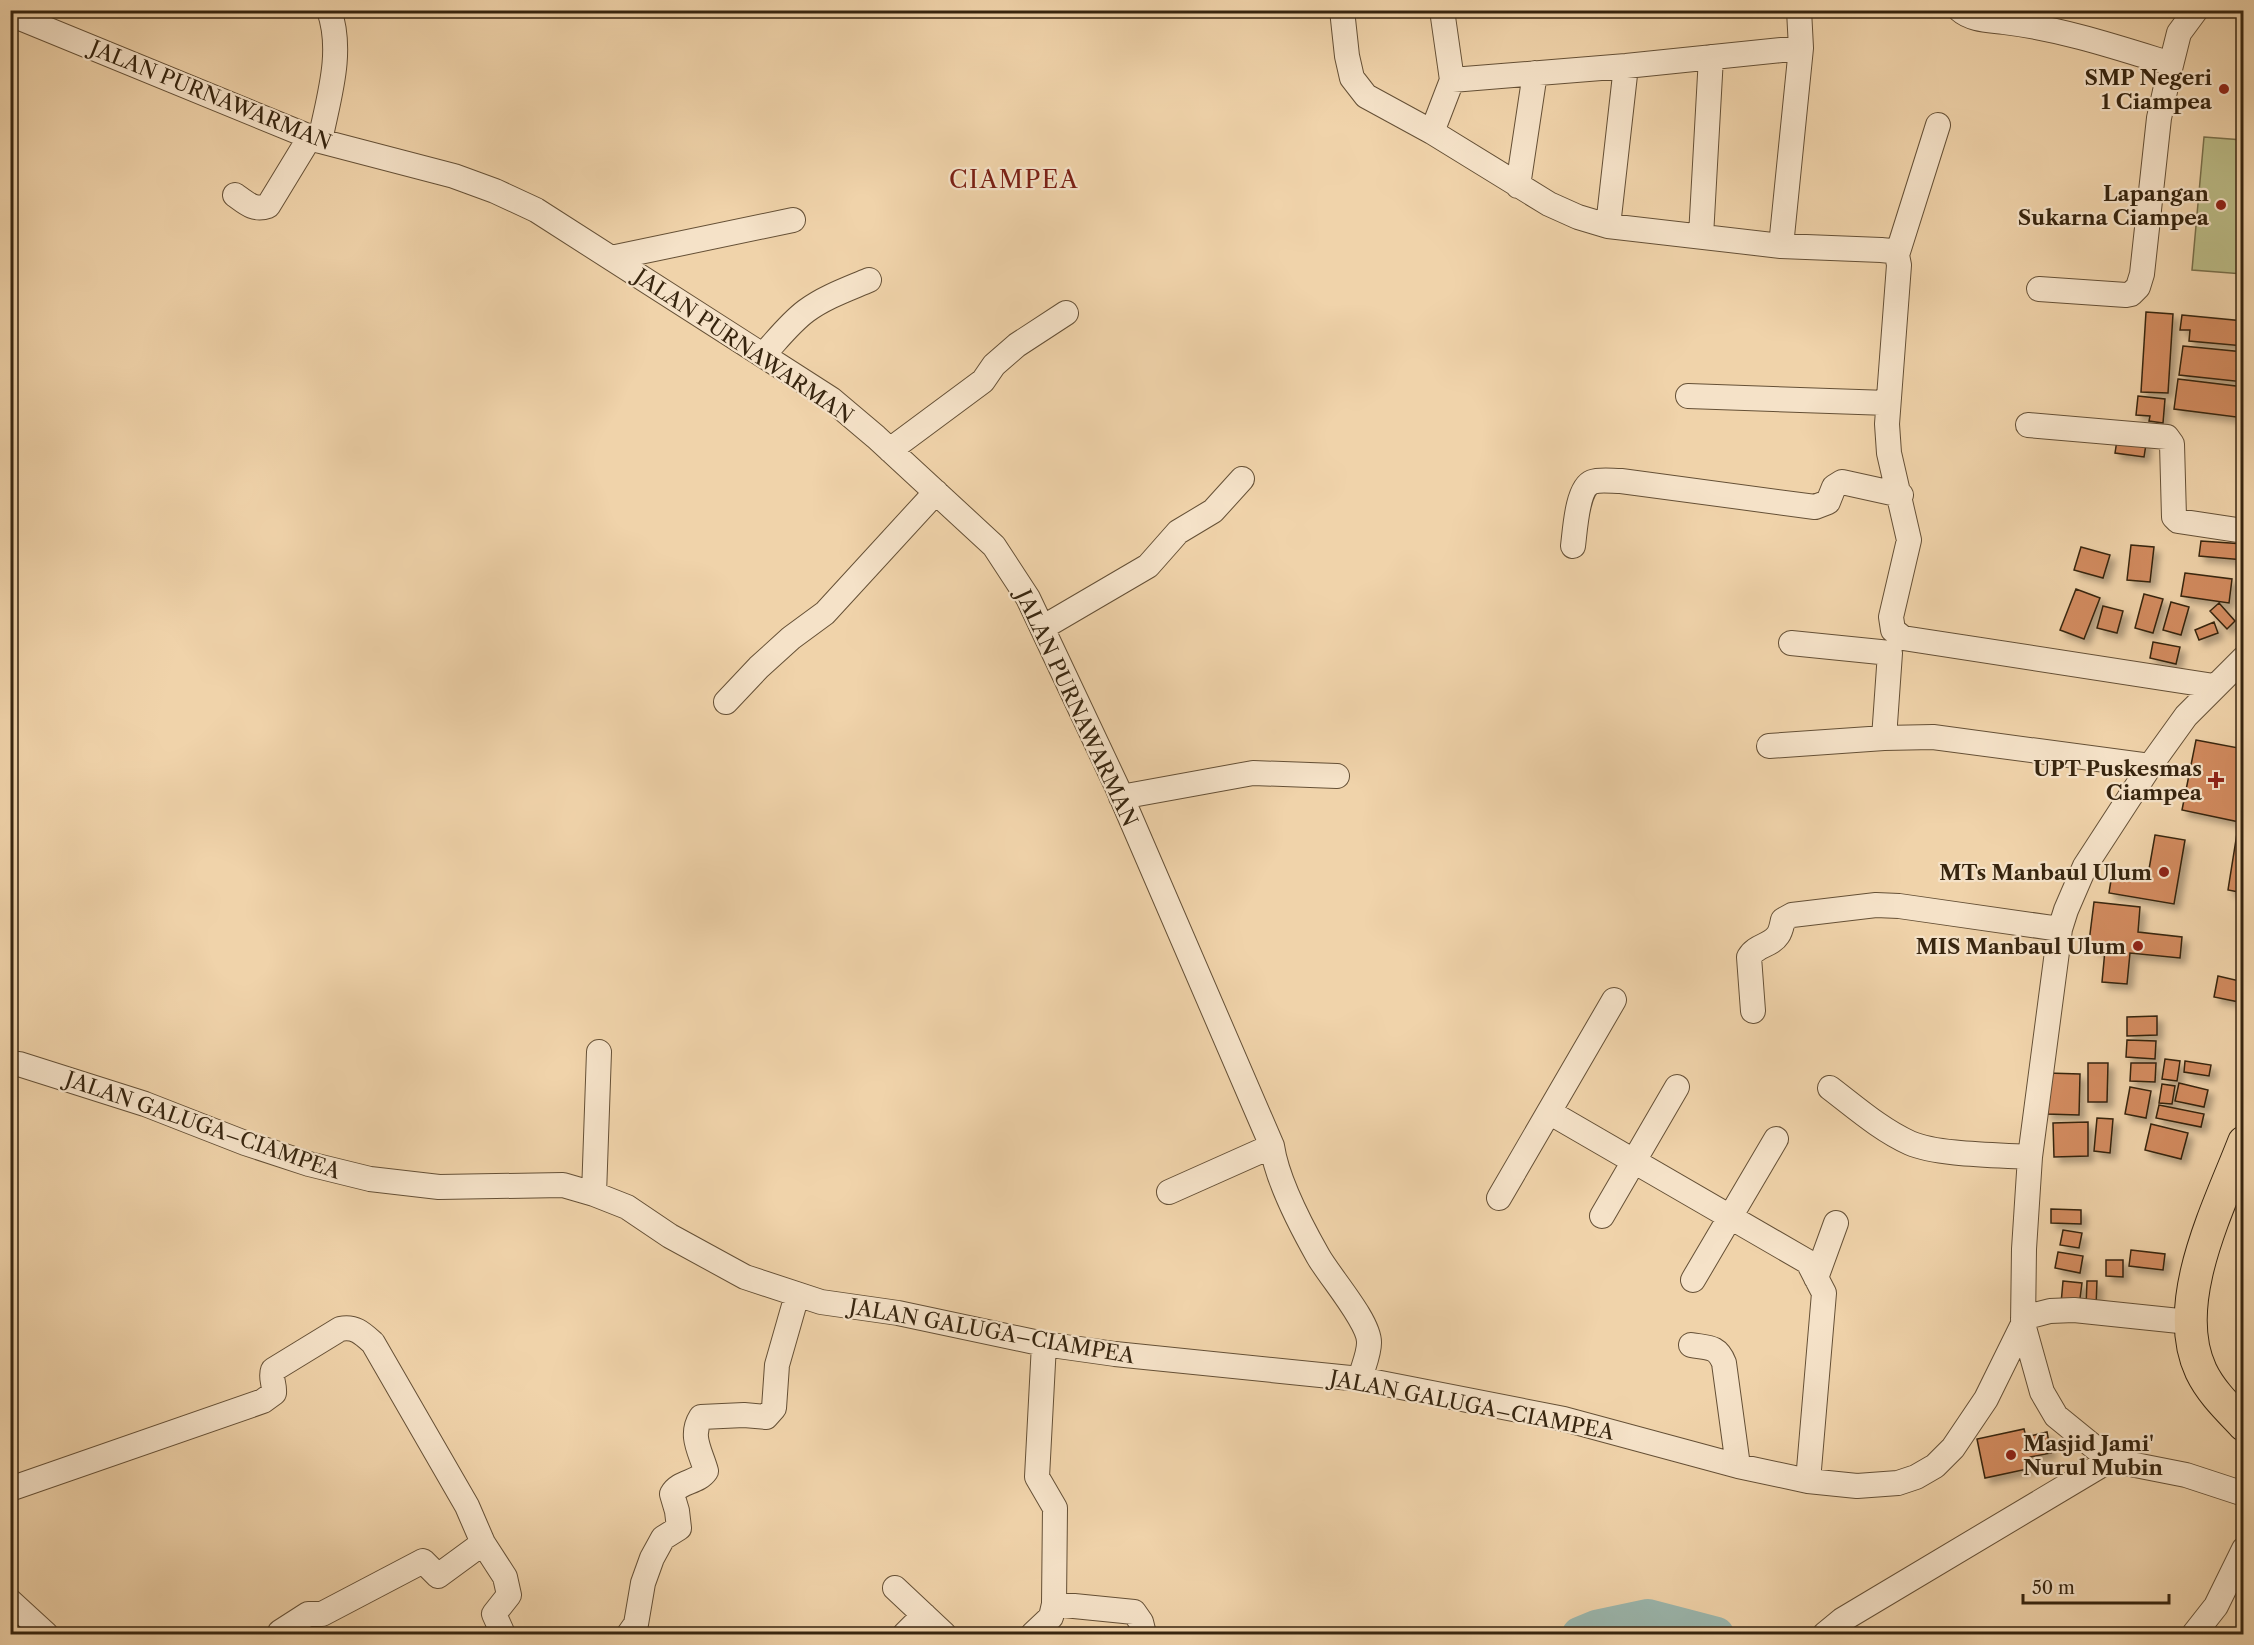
<svg xmlns="http://www.w3.org/2000/svg" width="2254" height="1645" viewBox="0 0 2254 1645" font-family="'Libre Caslon Text',serif">
	<style>
		.green { fill: #bbbc87; stroke: #79704b; stroke-width: 1.5 }
		.lines { fill: none; stroke-linecap: round; stroke-linejoin: round }
		.river { stroke: #9bb7ae; stroke-width: 34 }
		.building { fill: #d28b5f; stroke: #37250f; stroke-width: 1.5; filter: url(#shadow) }
		.minor-casing { stroke: #655036; stroke-width: 26 }
		.major-casing { stroke: #37250f; stroke-width: 34 }
		.minor { stroke: #f5e2c8; stroke-width: 24 }
		.major { stroke: #f0d3aa; stroke-width: 32 }
		.poi-dot { fill: #8f2418; stroke: #f5e2c8; stroke-width: 2 }
		.labels { text-anchor: middle; dominant-baseline: central; stroke-width: 4.5; stroke-linejoin: round; paint-order: stroke }
		.poi-label { font-size: 21px; font-weight: bold; fill: #37250f; stroke: #f5e2c8; text-anchor: end }
		.street-label { font-size: 21px; fill: #37250f; stroke: #f5e2c8 }
		.quarter-label { font-size: 24px; letter-spacing: 1.5px; fill: #7a1f14; stroke: #f5e2c8 }
	</style>
	<defs>
		<filter id="shadow"><feDropShadow dx="5.5" dy="5.5" stdDeviation="3" flood-color="#0004"/></filter>
	</defs>
	<rect width="100%" height="100%" fill="#f0d3aa"/>
	<filter id="stains"><feTurbulence type="fractalNoise" baseFrequency=".00333" numOctaves="4"/><feColorMatrix values="0 0 0 0 .2 0 0 0 0 .09 0 0 0 0 .02 0 0 0 .5 -.17"/></filter>
	<radialGradient id="worn" r=".72"><stop offset=".6" stop-color="#630" stop-opacity="0"/><stop offset="1" stop-color="#630" stop-opacity=".3"/></radialGradient>
	<!-- green -->
	<path class="green" d="M2204,137L2243,140V274L2192,270Z"/>
	<g class="lines">
		<!-- river -->
		<path class="river" d="M1579,1634L1596,1627L1648,1616L1717,1634"/>
	</g>
	<!-- building -->
	<path class="building" d="M2146,312L2173,314L2168,393L2141,392Z
		M2182,315L2244,321V346L2189,341L2190,330H2180Z
		M2183,346L2244,352V382L2179,375Z
		M2178,379L2244,387V418L2174,409Z
		M2138,396L2165,399L2163,423L2149,421L2150,416L2136,415Z
		M2118,434L2147,438L2144,457L2115,453Z
		M2201,541L2244,544V560L2199,556Z
		M2131,545L2154,547L2150,582L2127,580Z
		M2081,547L2110,555L2103,578L2074,570Z
		M2185,573L2232,579L2229,603L2181,596Z
		M2076,589L2100,598L2084,639L2060,630Z
		M2144,594L2163,599L2153,633L2135,628Z
		M2171,602L2189,607L2181,635L2163,630Z
		M2219,603L2235,621L2227,629L2210,611Z
		M2103,606L2123,611L2117,633L2097,628Z
		M2214,622L2218,633L2199,640L2195,630Z
		M2153,642L2180,647L2176,664L2150,658Z
		M2196,740L2244,749V823L2182,810Z
		M2238,827L2244,828V893L2228,890Z
		M2155,835L2185,840L2174,904L2109,893L2113,868L2148,875Z
		M2094,902L2140,907L2138,932L2182,937L2180,958L2130,953L2127,984L2102,982L2105,950L2094,949L2095,942H2089Z
		M2218,976L2244,982V1003L2214,997Z
		M2157,1016V1035L2127,1036V1017Z
		M2127,1040L2156,1041L2155,1059L2126,1057Z
		M2165,1059L2180,1061L2177,1081L2162,1079Z
		M2185,1061L2211,1065L2209,1076L2184,1072Z
		M2088,1063H2108L2107,1102H2088Z
		M2131,1063H2156L2155,1082L2130,1081Z
		M2047,1073L2080,1074L2079,1115L2046,1114Z
		M2179,1083L2208,1090L2204,1107L2175,1101Z
		M2162,1084L2175,1086L2172,1104L2159,1103Z
		M2130,1087L2151,1091L2146,1118L2125,1114Z
		M2159,1105L2204,1114L2201,1127L2156,1118Z
		M2097,1118L2113,1119L2110,1153L2094,1151Z
		M2088,1122V1156L2054,1157L2053,1123Z
		M2151,1124L2188,1133L2181,1159L2145,1150Z
		M2051,1209L2081,1210V1224L2051,1223Z
		M2063,1230L2082,1233L2079,1248L2060,1245Z
		M2131,1250L2165,1254L2163,1270L2129,1266Z
		M2058,1252L2083,1256L2080,1273L2055,1268Z
		M2106,1260H2123V1277L2106,1276Z
		M2063,1281L2082,1283L2079,1306L2061,1304Z
		M2087,1281H2097L2096,1307H2086Z
		M2024,1429L2026,1437L2047,1432L2051,1453L2030,1457L2032,1468L1985,1478L1977,1439Z"/>
	<g class="lines">
		<!-- minor casing -->
		<g class="minor-casing">
			<path id="minor" d="M1342,10L1347,56L1352,78L1366,96L1432,132L1549,204L1578,217L1608,226L1781,246L1881,250L1891,251L1897,255L1899,265L1887,424L1889,453L1909,540L1891,617L1893,630L1903,638L2214,686
				M1960,10C1971,20 1990,20 2004,22C2062,29 2116,47 2171,64
				M10,14L320,141L454,176L495,191L536,210L831,399L876,437L994,546L1028,598L1118,789L1272,1146C1277,1180 1301,1226 1318,1256C1329,1276 1370,1322 1369,1343C1369,1354 1363,1367 1360,1379
				M1452,80L1626,66L1801,48
				M1432,132L1452,80L1442,10
				M320,141C328,99 344,53 329,10
				M1518,186L1535,73
				M235,195C246,203 254,211 268,206L310,137
				M1608,226L1626,66
				M1701,236L1711,57
				M1781,246L1801,48L1799,10
				M1897,255L1938,125
				M611,258L793,220
				M2039,289L2126,295L2131,294L2138,287L2142,274L2159,118L2170,69L2179,33L2196,10
				M764,354C777,340 790,323 806,311C825,297 848,289 869,280
				M1688,396L1888,403
				M2028,425L2167,437L2172,444L2174,517L2178,521L2244,531
				M890,450L983,381L994,365L1017,345L1066,313
				M1573,546C1575,531 1577,488 1592,482C1600,479 1612,481 1621,481L1815,507L1828,502L1834,487L1842,482L1901,495
				M1042,628L1148,566L1178,532L1213,511L1242,479
				M1791,643L1890,653L1884,738
				M726,702L759,667L791,638L825,613L936,492
				M1769,746L1884,738L1933,737L2150,766
				M1121,797L1253,773L1337,776
				M1753,1011L1749,957C1756,945 1771,946 1778,935C1781,931 1782,924 1783,920L1792,915L1876,905L1899,906L2060,929
				M10,1064H19L145,1104L245,1143L309,1164L370,1179L439,1187L563,1185L594,1194L627,1207L670,1236L745,1277L821,1302L898,1313L1044,1344L1115,1354L1360,1379L1564,1419L1738,1466L1808,1481L1857,1486L1898,1483L1916,1477L1935,1466L1953,1448L1986,1399L2023,1324L2024,1249L2030,1157L2060,929L2066,910L2085,866L2150,766L2186,716L2244,658
				M1830,1088C1855,1107 1881,1130 1910,1143C1937,1155 1999,1155 2030,1157
				M1549,1112L1808,1262L1824,1293L1808,1481
				M1169,1192L1272,1146
				M594,1194L599,1052
				M1499,1198L1614,1000
				M1602,1216L1677,1087
				M1816,1278L1836,1223
				M1693,1280L1776,1139
				M2023,1318L2050,1311L2074,1310L2189,1322
				M2023,1324L2042,1392L2056,1416L2110,1460L2186,1475L2244,1494
				M1691,1345C1707,1348 1717,1345 1724,1363L1738,1466
				M10,1489L263,1401L274,1393C275,1385 270,1378 273,1370L340,1329C355,1326 362,1333 373,1343L467,1506L483,1543L505,1577L509,1595L494,1614L503,1634
				M895,1588L944,1634
				M10,1601L46,1634
				M1054,1604L1134,1612L1141,1622L1144,1634
				M281,1634L280,1632L308,1614H322L423,1561L438,1576L483,1543
				M629,1634L636,1624L643,1583L652,1558L663,1538L679,1528L677,1511L672,1494C679,1481 698,1483 706,1471C701,1452 689,1436 701,1417L744,1415L766,1417L774,1408L777,1365L797,1295
				M905,1634L924,1615
				M1033,1634L1051,1617L1054,1604L1055,1508L1037,1477L1044,1344
				M1825,1634L1842,1620L2110,1460
				M2194,1634L2216,1606L2244,1549"/>
		</g>
		<!-- major casing -->
		<g class="major-casing">
			<path id="major" d="M2244,1142C2219,1207 2169,1303 2201,1371C2211,1392 2228,1408 2244,1425"/>
		</g>
		<!-- minor -->
		<use href="#minor" class="minor"/>
		<!-- major -->
		<use href="#major" class="major"/>
	</g>
	<!-- markers -->
	<g class="poi-dot">
		<circle cx="2224" cy="89" r="6"/>
		<circle cx="2221" cy="205" r="6"/>
		<path d="M2213 771h6v6h6v6h-6v6h-6v-6h-6v-6h6z"/>
		<circle cx="2164" cy="872" r="6"/>
		<circle cx="2138" cy="946" r="6"/>
		<circle cx="2011" cy="1455" r="6"/>
	</g>
	<g class="labels">
		<!-- poi labels -->
		<g class="poi-label">
			<text x="2212" y="77">SMP Negeri<tspan x="2212" dy="24">1 Ciampea</tspan></text>
			<text x="2209" y="193">Lapangan<tspan x="2209" dy="24">Sukarna Ciampea</tspan></text>
			<text x="2202" y="768">UPT Puskesmas<tspan x="2202" dy="24">Ciampea</tspan></text>
			<text x="2152" y="872">MTs Manbaul Ulum</text>
			<text x="2126" y="946">MIS Manbaul Ulum</text>
			<text x="2023" y="1443" text-anchor="start">Masjid Jami'<tspan x="2023" dy="24">Nurul Mubin</tspan></text>
		</g>
		<!-- street labels -->
		<g class="street-label">
			<text transform="translate(211 95) rotate(22)">JALAN PURNAWARMAN</text>
			<text transform="translate(744 346) rotate(34)">JALAN PURNAWARMAN</text>
			<text transform="translate(1077 708) rotate(65)">JALAN PURNAWARMAN</text>
			<text transform="translate(203 1125) rotate(19)">JALAN GALUGA–CIAMPEA</text>
			<text transform="translate(992 1331) rotate(10)">JALAN GALUGA–CIAMPEA</text>
			<text transform="translate(1472 1405) rotate(11)">JALAN GALUGA–CIAMPEA</text>
		</g>
		<!-- quarter labels -->
		<g class="quarter-label">
			<text x="1014" y="179">CIAMPEA</text>
		</g>
	</g>
	<!-- margin -->
	<rect width="2254" height="1645" fill="none" stroke="#f0d3aa" stroke-width="36"/>
	<rect x="12" y="12" width="2230" height="1621" fill="none" stroke="#37250f" stroke-width="3"/>
	<rect x="18" y="18" width="2218" height="1609" fill="none" stroke="#37250f" stroke-width="1.5"/>
	<!-- scale -->
	<path d="M2023 1594v9h146v-9" fill="none" stroke="#37250f" stroke-width="3"/>
	<text x="2032" y="1594" font-size="18" fill="#37250f" stroke="#f5e2c8" stroke-width="4.5" paint-order="stroke">50 m</text>
	<rect width="100%" height="100%" filter="url(#stains)"/>
	<rect width="100%" height="100%" fill="url(#worn)"/>
</svg>
